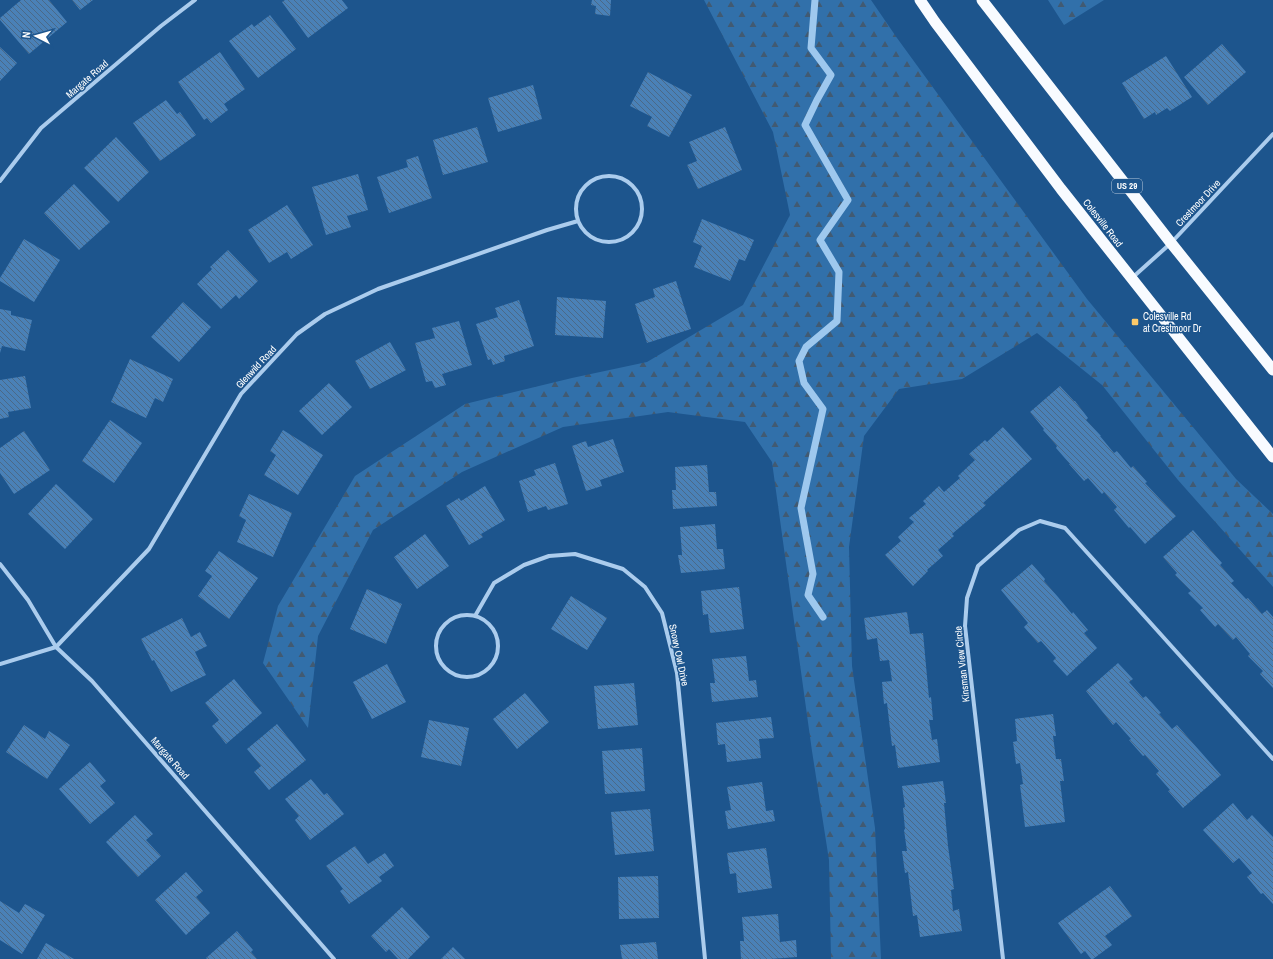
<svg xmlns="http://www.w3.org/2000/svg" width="1273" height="959" viewBox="0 0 1273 959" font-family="'Archivo Narrow',sans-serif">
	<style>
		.forest { fill: url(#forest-firs) }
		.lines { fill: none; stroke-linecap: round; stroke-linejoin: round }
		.stream { stroke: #9ec8ee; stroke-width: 7 }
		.building { fill: url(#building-back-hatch) }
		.minor { stroke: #abcced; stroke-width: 4 }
		.trunk { stroke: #f8fbff; stroke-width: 11 }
		.poi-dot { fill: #fcc969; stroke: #1d558d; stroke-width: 1.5 }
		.labels { text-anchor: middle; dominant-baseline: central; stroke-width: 3; stroke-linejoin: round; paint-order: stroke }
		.shield { fill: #1d558d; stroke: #bcd; stroke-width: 1 }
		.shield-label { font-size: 9px; font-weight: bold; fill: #fff }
		.street-label { font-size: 10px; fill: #fff; stroke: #1d558d }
		.poi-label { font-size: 10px; fill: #fff; stroke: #1d558d; text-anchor: start }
	</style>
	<defs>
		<pattern id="forest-firs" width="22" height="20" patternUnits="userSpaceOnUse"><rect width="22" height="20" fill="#3170aa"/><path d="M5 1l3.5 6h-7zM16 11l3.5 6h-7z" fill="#415a72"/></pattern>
		<pattern id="building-back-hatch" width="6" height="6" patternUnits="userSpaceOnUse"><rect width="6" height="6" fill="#4a81b7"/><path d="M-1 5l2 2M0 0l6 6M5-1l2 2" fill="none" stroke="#4b6987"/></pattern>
	</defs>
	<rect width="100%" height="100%" fill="#1d558d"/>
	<!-- forest -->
	<path class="forest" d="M704,0H871L897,38L1087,299L1236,479L1273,514V587L1178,480L1102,385L1037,333L962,379L899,389L864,436L849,547L852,666L875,828L881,959H831L829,860L812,751L772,462L745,422L668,412L563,427L462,472L373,530L318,636L308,728L263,663L278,606L355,476L465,404L572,378L647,362L743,305L790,215L773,132Z
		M1048,0H1104L1064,25Z"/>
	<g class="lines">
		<!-- stream -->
		<path class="stream" d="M815,0L811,48L831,75L817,100L805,125L848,200L820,240L839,272L837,321L806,347L799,361L804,383L823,409L801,508L813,574L808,595L823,617"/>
	</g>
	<!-- building -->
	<path class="building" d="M21,0H49L67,22L29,54L0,20V18Z
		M72,0H93L80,10Z
		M285,0H342L348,8L308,38L282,2Z
		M592,0H611L610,16L595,14L596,6L591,5Z
		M270,15L296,49L258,78L229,41L252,24L254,27Z
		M1222,44L1246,72L1208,105L1184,77Z
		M0,47L17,63L0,81Z
		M220,52L245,89L224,104L228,110L211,123L207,118L204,120L178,82Z
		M1166,56L1192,97L1170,111L1167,108L1156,115L1155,112L1144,119L1122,83Z
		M648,72L692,95L669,137L647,126L652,117L630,106Z
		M533,85L542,119L498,132L488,98Z
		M166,100L177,114L180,112L196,135L160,161L133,123Z
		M477,127L488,162L443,175L433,140Z
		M725,127L742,170L698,189L687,165L697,161L689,142Z
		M116,137L149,172L118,202L84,168Z
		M418,156L432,198L389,213L377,177L408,167L406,160Z
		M358,174L368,210L347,216L351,227L326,235L312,187Z
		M74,184L110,222L79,250L44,213Z
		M287,205L313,245L291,259L287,252L269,263L248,230Z
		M702,219L754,240L745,261L739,259L730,281L694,267L702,246L693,242Z
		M24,239L60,260L34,302L0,281V278Z
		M228,250L258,281L239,299L236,295L221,309L197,284L212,269L210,267Z
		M676,281L691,329L647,343L635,304L655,297L653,289Z
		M557,297L606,301L603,338L555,335Z
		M519,300L534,346L504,356L505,361L493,365L491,359L488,360L476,324L498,317L495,308Z
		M183,302L211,327L179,362L151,337Z
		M0,309L11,311V315L32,320L25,351L2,346L0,353Z
		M459,321L472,365L442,374L446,385L435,388L432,381L426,382L415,343L435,338L432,328Z
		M390,342L406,370L370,389L355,361Z
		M130,359L173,379L163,402L155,398L146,418L111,402Z
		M25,376L31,408L8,412L9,417L0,419V380Z
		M329,383L352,407L322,435L299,411Z
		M1060,386L1074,401H1075L1088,418L1086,420L1101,436H1100L1114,453L1117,451L1131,468L1133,466L1147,482L1145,483L1176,516L1145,544L1130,527L1129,528L1114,510L1117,507L1104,492L1102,494L1088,478L1084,481L1069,464H1070L1056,448L1057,446L1043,430L1044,429L1030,412Z
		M110,420L142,443L114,483L82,461Z
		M1003,427L1032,459L983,503L986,505L952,534L954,536L938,550L943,556L927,570L928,571L913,586L885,555L901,541L898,537L914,522L909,518L926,504L923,501L939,486L944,492L960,478L958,476L975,460L969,454L985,440L987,442Z
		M283,430L323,455L298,495L264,475L276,455L270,451Z
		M24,431L50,470L14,494L0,473V448Z
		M613,439L624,472L600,480L602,486L586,491L572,446L586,441L588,447Z
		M555,463L568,504L548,510L546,506L528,512L519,481L536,475L534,470Z
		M707,465L709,492H716L717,506L673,509L672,490H676L675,467Z
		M56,484L93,519L65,549L28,514Z
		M485,486L505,520L481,534L483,537L469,545L446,506L459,498L461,501Z
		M249,494L292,513L273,557L237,542L246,520L239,516Z
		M715,524L717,549H723L725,569L681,573L678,555H682L680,527Z
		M1193,530L1222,563L1220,565L1234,581L1231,583L1246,599L1248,598L1262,614L1267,610L1273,617V688L1260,674L1263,671L1248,656L1250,654L1236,637L1233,640L1218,624L1215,627L1200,610L1203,608L1188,593L1191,591L1175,575L1177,573L1163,557Z
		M425,534L449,566L417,589L394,557Z
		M219,551L258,578L229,619L198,596L212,576L205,571Z
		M1032,564L1045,579L1044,581L1058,597L1072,614L1073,612L1088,630L1084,633L1097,648L1067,676L1053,661L1056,658L1041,641L1038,643L1024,627L1028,623L1001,590Z
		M739,587L744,629L710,633L708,614L703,615L701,591Z
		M367,589L402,604L386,644L350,629Z
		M571,596L607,618L587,650L551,629Z
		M907,612L910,634L923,633L929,698L931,697L933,720H929L932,740L937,739L940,762L898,768L895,745L892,746L887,703L884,704L882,682L892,681L889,660L880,661L877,638L867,640L864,618Z
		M182,618L191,637L200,632L207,646L195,652L206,675L171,692L154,660L152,661L141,639Z
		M746,656L749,681L756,680L758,697L712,702L710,683H715L712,659Z
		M1118,663L1133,679L1129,682L1143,698L1146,696L1161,713L1159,714L1172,729L1177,725L1221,775L1183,808L1168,791L1170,790L1156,774L1159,771L1145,755L1143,756L1129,740L1131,739L1116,722L1113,725L1086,691Z
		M387,664L406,702L372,719L353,682Z
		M234,679L262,713L226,744L212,726L219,720L205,703Z
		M634,683L638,725L598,729L594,686Z
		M525,693L549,722L517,749L493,719Z
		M1053,714L1056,736H1053L1056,759H1061L1064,781H1060L1065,822L1025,827L1020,785L1023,784L1020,763L1016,764L1013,742L1017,741L1015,719Z
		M771,717L774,738L759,739L761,758L727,762L725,744L718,745L716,723Z
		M429,720L469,728L461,766L421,757Z
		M277,724L306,760L269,790L254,772L261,766L247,749Z
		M24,725L45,739L49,731L70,745L47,779L6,752Z
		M642,748L645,791L605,794L602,751Z
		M90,762L106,781L100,786L115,803L90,824L59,789Z
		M311,779L324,795L327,793L344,814L310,840L295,820L299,816L285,799Z
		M943,781L946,803H944L948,846L954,889L951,890L953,911L959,909L962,931L920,937L917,915L913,916L908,872L905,873L902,851H907L904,830L905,829L903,808L905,807L902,786Z
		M762,782L766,811L773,810L775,821L728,829L725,811L731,810L727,787Z
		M1233,803L1247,820L1252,815L1273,837V904L1263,893L1261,894L1247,877L1252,873L1239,858L1233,863L1203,830Z
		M650,809L654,851L615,855L611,812Z
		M135,815L153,834L146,840L161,856L138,877L106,842Z
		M355,846L368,864L385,853L394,866L379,877L382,881L349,904L340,891L343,889L326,866Z
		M766,848L772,888L738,893L736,873L730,874L727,853Z
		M186,872L203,891L196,897L210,913L186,935L155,900Z
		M658,876L659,918L619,919L618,877Z
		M1110,886L1132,916L1105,936L1112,945L1093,959H1091L1085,951L1081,954L1058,923Z
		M0,901L19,913L25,904L45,915L22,954L0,940Z
		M402,907L430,937L408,959H398L389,949L386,952L371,936Z
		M778,914L780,942L796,940L797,957L770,959H741L740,941H744L742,917Z
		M237,931L253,950L251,952L257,959H207L206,958Z
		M656,942L658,959H622L620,945Z
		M46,943L74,959H37Z
		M453,947L465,959H441Z"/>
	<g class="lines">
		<!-- minor -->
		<path class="minor" d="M576 209a33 33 0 1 1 66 0a33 33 0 1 1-66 0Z
			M0,181L41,128L161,26L195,0
			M1132,278L1171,243L1273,134
			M0,564L28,600L56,647L92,681L334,959
			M436 646a31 31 0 1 1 62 0a31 31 0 1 1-62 0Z
			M475,616L494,583L524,565L549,556L575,554L623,569L645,587L662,613L677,673L705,959
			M0,664L56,647L149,549L241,394L297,334L325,314L378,289L547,230L578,221
			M1003,959L965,626L967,598L978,566L1019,530L1040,521L1065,528L1273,759"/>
		<!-- trunk -->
		<path class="trunk" d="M920,0L935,22L1061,189L1273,457
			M982,0L1171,243L1273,370"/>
	</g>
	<!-- markers -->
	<rect class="poi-dot" x="1131" y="318" width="8" height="8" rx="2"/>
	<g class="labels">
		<!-- shield labels -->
		<rect class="shield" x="1112" y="179" width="30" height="14" rx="3"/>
		<g class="shield-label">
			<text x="1127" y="186">US 29</text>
		</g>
		<!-- street labels -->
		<g class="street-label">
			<text transform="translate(87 79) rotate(-41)">Margate Road</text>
			<text transform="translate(1198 203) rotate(-47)">Crestmoor Drive</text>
			<text transform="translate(1103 223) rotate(52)">Colesville Road</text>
			<text transform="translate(256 367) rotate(-47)">Glenwild Road</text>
			<text transform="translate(679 655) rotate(78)">Snowy Owl Drive</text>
			<text transform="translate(962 664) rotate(-96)">Kinsman View Circle</text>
			<text transform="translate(170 758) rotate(49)">Margate Road</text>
		</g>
		<!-- poi labels -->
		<g class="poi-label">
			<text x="1143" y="316">Colesville Rd<tspan x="1143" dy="12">at Crestmoor Dr</tspan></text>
		</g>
	</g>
	<!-- north arrow -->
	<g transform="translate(36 36) rotate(276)" stroke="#1d558d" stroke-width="3" paint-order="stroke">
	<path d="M0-3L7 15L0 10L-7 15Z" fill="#ffffff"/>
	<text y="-6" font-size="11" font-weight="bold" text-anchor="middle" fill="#ffffff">N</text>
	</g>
</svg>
